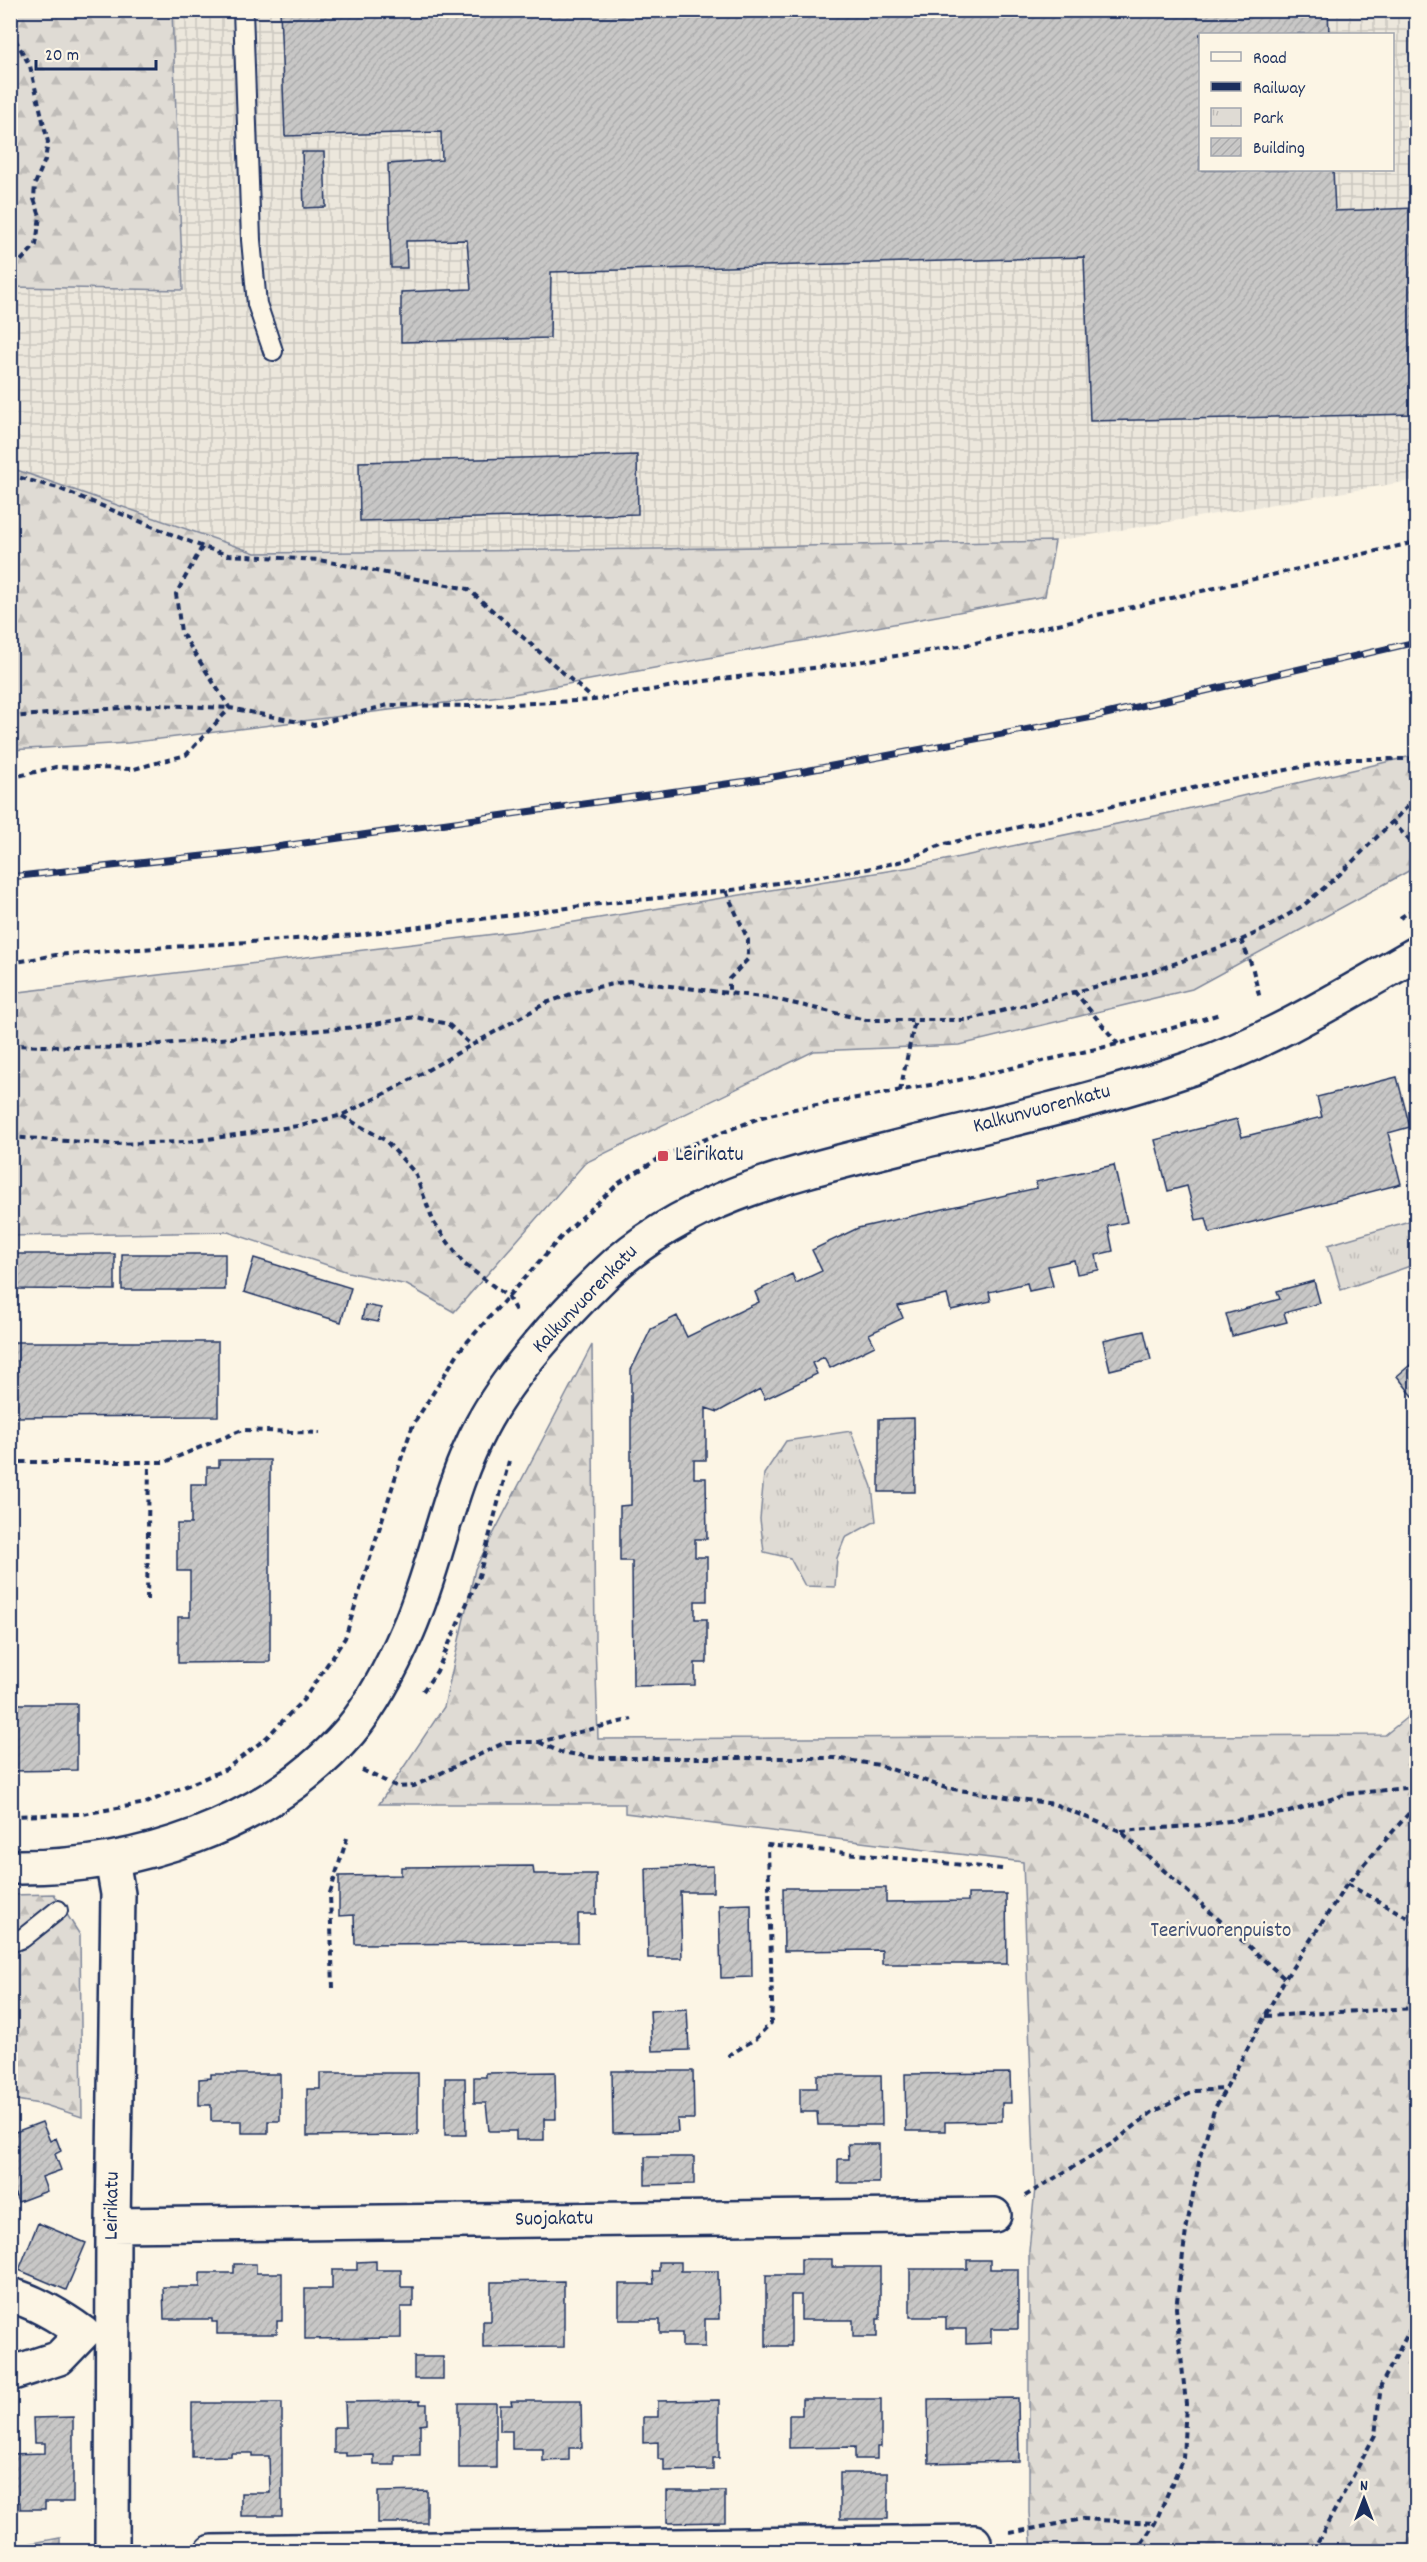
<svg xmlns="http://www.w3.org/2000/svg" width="1427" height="2562" viewBox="0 0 1427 2562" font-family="Dekko,sans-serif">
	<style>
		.industrial { fill: url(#industrial-grid); fill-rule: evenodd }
		.forest { fill: url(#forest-firs); stroke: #7d8599; stroke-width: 1.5 }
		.park { fill: url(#park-tufts); stroke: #7d8599; stroke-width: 1.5 }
		.building { fill: url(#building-hatch); stroke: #1b2f5e; stroke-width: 1.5 }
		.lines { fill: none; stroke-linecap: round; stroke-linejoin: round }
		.service-casing { stroke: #1b2f5e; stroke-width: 22 }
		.minor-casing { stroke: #1b2f5e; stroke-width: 38 }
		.tertiary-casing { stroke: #1b2f5e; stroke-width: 38 }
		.path { stroke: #1b2f5e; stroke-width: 4; stroke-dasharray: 6 4.5; stroke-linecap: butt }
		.service { stroke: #fcf5e5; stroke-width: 18 }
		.minor { stroke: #fcf5e5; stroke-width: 33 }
		.tertiary { stroke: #fcf5e5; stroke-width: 33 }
		.rail-casing { stroke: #1b2f5e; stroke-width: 7 }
		.rail { stroke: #fcf5e5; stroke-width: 4.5; stroke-dasharray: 14; stroke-linecap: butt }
		.poi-dot { fill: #d1495b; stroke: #fcf5e5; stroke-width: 2 }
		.labels { text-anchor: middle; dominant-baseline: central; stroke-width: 4.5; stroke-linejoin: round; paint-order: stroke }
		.street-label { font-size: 21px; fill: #1b2f5e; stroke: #fcf5e5 }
		.poi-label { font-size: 21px; fill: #1b2f5e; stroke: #fcf5e5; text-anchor: start }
		.park-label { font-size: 21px; fill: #425176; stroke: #fcf5e5 }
	</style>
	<defs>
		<pattern id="industrial-grid" width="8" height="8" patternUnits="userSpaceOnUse" patternTransform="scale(1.5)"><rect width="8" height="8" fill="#ece7dc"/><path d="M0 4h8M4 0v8" fill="none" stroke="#cac6bf"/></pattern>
		<pattern id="forest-firs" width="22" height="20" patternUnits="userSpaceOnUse" patternTransform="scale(1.5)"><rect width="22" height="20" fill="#dfdbd4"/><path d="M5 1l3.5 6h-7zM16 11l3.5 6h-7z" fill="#bfbcb8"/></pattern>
		<pattern id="park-tufts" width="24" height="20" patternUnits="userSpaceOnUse" patternTransform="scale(1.5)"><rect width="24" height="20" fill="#dfdbd4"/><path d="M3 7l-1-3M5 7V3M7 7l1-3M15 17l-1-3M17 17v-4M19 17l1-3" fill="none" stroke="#bfbcb8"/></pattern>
		<pattern id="building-hatch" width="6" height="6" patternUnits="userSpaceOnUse" patternTransform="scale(1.5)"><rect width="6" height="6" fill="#c8c7c6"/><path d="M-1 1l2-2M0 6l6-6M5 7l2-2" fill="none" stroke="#ababac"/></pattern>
	</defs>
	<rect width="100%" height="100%" fill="#fcf5e5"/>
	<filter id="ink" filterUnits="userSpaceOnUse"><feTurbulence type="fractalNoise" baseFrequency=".0167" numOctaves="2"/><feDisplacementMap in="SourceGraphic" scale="12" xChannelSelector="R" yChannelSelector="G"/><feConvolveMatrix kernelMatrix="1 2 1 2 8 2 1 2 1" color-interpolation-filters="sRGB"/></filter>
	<g filter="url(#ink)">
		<!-- industrial -->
		<path class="industrial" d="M172,11H1416V480L1055,541L658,549L255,553L11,468V287L182,289ZM1200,34H1392V170H1200Z"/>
		<!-- forest -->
		<path class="forest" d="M11,10L172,11L183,290L11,287Z
			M11,468L255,553L658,549L1055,541L1045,596L508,695L128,743L11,750Z
			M1416,755V867L1192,989L960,1045L814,1051L585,1163L454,1312L407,1285L348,1272L228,1232L11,1236V993L519,931L912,867L1174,812Z
			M592,1345L595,1640L598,1739L1385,1735L1416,1710V2551H1032L1029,2513V2251L1035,2188L1023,1862L625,1813V1804H379L444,1707L475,1569Z
			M54,1894L80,1935L82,2117L45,2105L11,2099V1895Z
			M60,2538V2551H11V2547Z"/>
		<!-- park -->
		<path class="park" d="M1416,1219V1264L1341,1290L1328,1245Z
			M851,1431L872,1487L876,1521L845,1538L837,1558L835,1587L805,1586L790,1558L764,1552L760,1519L764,1474L786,1441Z"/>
		<!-- building -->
		<path class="building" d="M280,10H1328L1329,34H1200V170H1333L1335,211L1416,208V414L1090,421L1084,257L551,272L550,338L401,342V292L471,289L467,240L406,241L407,268H391L388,164L442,160L441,132L285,136Z
			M302,152H324L326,207L304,208Z
			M637,455L638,514L360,521L359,462Z
			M1397,1077L1410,1127L1388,1133L1401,1184L1210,1233L1206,1218L1196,1220L1187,1186L1168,1191L1155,1140L1237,1119L1242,1137L1322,1117L1317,1097Z
			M1114,1165L1127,1222L1108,1226L1113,1251L1096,1255L1099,1270L1077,1274L1074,1260L1048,1266L1053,1286L1029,1291L1027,1283L989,1292L991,1301L951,1310L947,1295L898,1306L903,1318L869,1334L875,1346L830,1368L824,1357L812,1363L817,1374L765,1399L760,1389L718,1412L706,1408V1460H694V1478H706L707,1539H695V1557H707V1601H695V1619H707V1663H695V1685L633,1686L632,1561H620V1506L631,1505V1370L651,1329L677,1316L687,1337L759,1302L755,1292L792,1274L796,1283L822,1271L812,1250L858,1228L1037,1188L1036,1182Z
			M16,1254H115V1290L15,1289Z
			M122,1254H225V1290H122Z
			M254,1258L351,1288L341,1322L244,1292Z
			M1314,1281L1320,1303L1284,1313L1287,1322L1232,1336L1226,1314L1280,1299L1277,1291Z
			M365,1305L381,1308L378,1322L362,1319Z
			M1144,1331L1151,1360L1110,1370L1103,1340Z
			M10,1342H218V1416L10,1417Z
			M1416,1360V1400L1397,1376Z
			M914,1418L915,1492H879V1419Z
			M219,1460H270V1662L178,1663V1617H190V1571H177V1524H191V1484H207V1467H219Z
			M10,1704H77V1770L10,1771Z
			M533,1866L534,1874H596V1914H578V1943L355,1944L354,1915L339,1916V1876L401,1875V1867Z
			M713,1866V1892H680L682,1958H648L646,1868Z
			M783,1888H886V1902L968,1901V1894H1006L1007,1964H882V1950L784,1951Z
			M751,1904L752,1977L721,1978L719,1905Z
			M687,2009L689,2050L652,2051L650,2011Z
			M612,2071H693L694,2119H677L678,2132L613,2133Z
			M555,2072L556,2119H544V2140H516V2131H489L486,2103H474V2077H486V2073Z
			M320,2073H418V2135L307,2136V2089H320Z
			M1010,2073L1011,2103H1002V2121L945,2122V2131H906L905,2074Z
			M211,2074H280V2121H268V2133H242V2121H211V2105H199V2079L211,2078Z
			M817,2075H881L882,2125H818L817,2112H800V2088H817Z
			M445,2078H465L466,2135H445Z
			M42,2122L50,2141L56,2138L61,2151L55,2154L61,2170L42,2177L47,2191L18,2202L13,2189H10V2134Z
			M848,2144H879V2183H838V2159H849Z
			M645,2157H694V2184L645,2185Z
			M38,2223L86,2243L66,2290L19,2270Z
			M801,2259H832V2267H880V2319H877V2337H853V2320H801V2295H791V2346H766V2275H801Z
			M967,2260H990V2269H1018V2329H991V2343L966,2344V2329H946V2317H910V2269H967Z
			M376,2261V2270H401V2287H413V2307H401V2338L305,2339V2289H332V2270H357V2262Z
			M659,2262H681V2271H718L719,2319H705V2347H682V2333H660V2320H619V2284H654L653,2271H659Z
			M234,2264H256V2273H282V2321H277V2334H217V2322H212V2319H164L163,2287H200V2273H234Z
			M564,2281V2347L483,2348V2321H491V2282Z
			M414,2357H443V2379H414Z
			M1018,2398L1019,2461L929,2463L928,2399Z
			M802,2399H881V2447H877V2459H855V2447L789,2448V2415H802Z
			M719,2400V2458H713V2470L664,2471V2459H658V2442L643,2443V2417H658V2401Z
			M420,2401V2404H427V2424L420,2425V2455H395V2465H374V2455L346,2456V2453H334V2427H346L345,2402Z
			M511,2401H581L582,2448H569V2460L543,2461V2449H512V2431H500V2405H512Z
			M192,2403H282V2516H241V2493H270L269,2456H252V2453H231V2456L192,2457Z
			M459,2403H496V2468H459Z
			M73,2417V2502H45V2509H20V2502H10V2454L45,2453V2443H34L33,2418Z
			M840,2473H888V2519H840Z
			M427,2491V2523H378V2492Z
			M667,2491H725V2522L667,2523Z"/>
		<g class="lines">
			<!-- service casing -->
			<g class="service-casing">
				<path id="service" d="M243,10L251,240L257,304L273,351
					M10,1943L23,1938L58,1910"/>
			</g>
			<!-- minor casing -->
			<g class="minor-casing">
				<path id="minor" d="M113,2225L994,2215
					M10,2295C37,2302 61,2317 83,2333L59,2358L10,2374
					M112,2552L113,2225L118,1894L112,1860
					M212,2552L974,2542"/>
			</g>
			<!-- tertiary casing -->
			<g class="tertiary-casing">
				<path id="tertiary" d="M10,1867C134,1869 267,1827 350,1731C374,1702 393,1665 408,1630C437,1564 447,1491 481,1427C508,1375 563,1315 605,1274C689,1193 806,1171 915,1143C1008,1120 1102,1099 1192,1068C1272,1040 1344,995 1416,954"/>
			</g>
			<!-- path -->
			<path class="path" d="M10,30L30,66L48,142L45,160L35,184L34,199L40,216L36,245L10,272
				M10,475L58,488L203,547L228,555L319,560L468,589L593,699
				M202,547L176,594L181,632L229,707
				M10,717L158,705L229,708
				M10,778L56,767L134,769L186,755L230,708L314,725L388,705L475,706L594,700L697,682L838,665L966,645L1416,542
				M1392,821L1416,848
				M726,891L748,940V959L729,979V992
				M1400,918L1416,907
				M1241,940L1252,966L1260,999
				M10,963L56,955L109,951L357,935L590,905L726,891L867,869L903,861L941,845L979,836L1202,786L1344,759H1416
				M1074,991L1118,1044
				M10,1045L115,1048L357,1027L415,1017L448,1024L470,1044
				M900,1091L915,1020
				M342,1116L385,1140L415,1173L434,1223L464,1264L508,1297L517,1313
				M10,1137L111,1144L187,1142L304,1125L342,1115L394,1089L546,1003L582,990L629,981L770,998L866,1020H967L1148,973L1241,940L1265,929L1304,905L1339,875L1416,798
				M10,1462H165L242,1430L320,1433
				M147,1600L149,1462
				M423,1691L437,1671L479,1576L509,1461
				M539,1742L560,1752L597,1758H834L879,1765L946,1788L1054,1804L1120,1831L1285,1979
				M362,1770L398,1787L414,1786L506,1742H539L632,1719
				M10,1816L83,1814L146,1803L226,1769L265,1739L304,1699L345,1638L403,1453L413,1425L460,1350L562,1236L619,1183L663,1156L762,1117L794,1109L959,1080L1118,1044L1220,1014
				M1121,1831L1203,1825L1289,1812L1347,1794L1416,1787
				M1347,1884L1416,1922
				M333,1988L330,1893L347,1838
				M1265,2016L1416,2008
				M728,2056L755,2039L771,2023L772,2003L768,1845L1002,1869
				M1025,2196L1113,2143L1151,2113L1195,2091L1224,2089
				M1010,2533L1083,2519L1154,2523
				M1136,2552L1155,2523L1183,2458L1186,2404L1176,2308L1186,2231L1200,2157L1214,2110L1285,1979L1347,1884L1416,1805
				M1317,2552L1316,2545L1375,2435L1381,2385L1416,2318"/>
			<!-- service -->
			<use href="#service" class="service"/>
			<!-- minor -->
			<use href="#minor" class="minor"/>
			<!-- tertiary -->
			<use href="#tertiary" class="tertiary"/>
			<!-- rail casing -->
			<g class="rail-casing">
				<path id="rail" d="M10,877L240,852L762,779L1093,717L1416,642"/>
			</g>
			<!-- rail -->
			<use href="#rail" class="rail"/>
		</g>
	</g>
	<!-- markers -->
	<rect class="poi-dot" x="657" y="1150" width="12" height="12" rx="3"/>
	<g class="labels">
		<!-- street labels -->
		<g class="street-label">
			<text transform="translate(1042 1110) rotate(-15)">Kalkunvuorenkatu</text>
			<text transform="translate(586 1300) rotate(-46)">Kalkunvuorenkatu</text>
			<text transform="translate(113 2206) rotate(-89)">Leirikatu</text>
			<text transform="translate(554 2220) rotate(-1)">Suojakatu</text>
		</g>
		<!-- poi labels -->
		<g class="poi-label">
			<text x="675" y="1156">Leirikatu</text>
		</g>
		<!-- park labels -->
		<g class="park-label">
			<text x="1221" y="1932">Teerivuorenpuisto</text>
		</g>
	</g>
	<!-- margin -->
	<rect width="1427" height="2562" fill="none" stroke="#fcf5e5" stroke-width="36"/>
	<rect x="18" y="18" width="1391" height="2526" fill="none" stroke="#1b2f5e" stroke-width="2" filter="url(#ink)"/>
	<!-- legend -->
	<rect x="1199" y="33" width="195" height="138" fill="#fcf5e5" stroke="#a2a6af" stroke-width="1.5"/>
	<rect x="1211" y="52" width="30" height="9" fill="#fcf5e5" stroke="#a2a6af" stroke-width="1.5"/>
	<text x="1253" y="63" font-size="18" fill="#1b2f5e">Road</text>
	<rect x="1211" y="82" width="30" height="9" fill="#1b2f5e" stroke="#a2a6af" stroke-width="1.5"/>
	<text x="1253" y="93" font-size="18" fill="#1b2f5e">Railway</text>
	<rect x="1211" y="108" width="30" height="18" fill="url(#park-tufts)" stroke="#a2a6af" stroke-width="1.5"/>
	<text x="1253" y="123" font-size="18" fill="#1b2f5e">Park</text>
	<rect x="1211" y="138" width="30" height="18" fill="url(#building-hatch)" stroke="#a2a6af" stroke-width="1.5"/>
	<text x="1253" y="153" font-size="18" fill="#1b2f5e">Building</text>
	<!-- north arrow -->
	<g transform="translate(1364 2499)" stroke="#fcf5e5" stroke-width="4.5" paint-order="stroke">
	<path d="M0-4.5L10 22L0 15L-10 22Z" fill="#1b2f5e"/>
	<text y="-9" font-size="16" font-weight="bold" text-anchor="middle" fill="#1b2f5e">N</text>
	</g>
	<!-- scale -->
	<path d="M36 60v9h120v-9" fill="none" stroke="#1b2f5e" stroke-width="3"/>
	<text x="45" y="60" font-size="18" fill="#1b2f5e" stroke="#fcf5e5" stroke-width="4.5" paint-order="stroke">20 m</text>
</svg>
